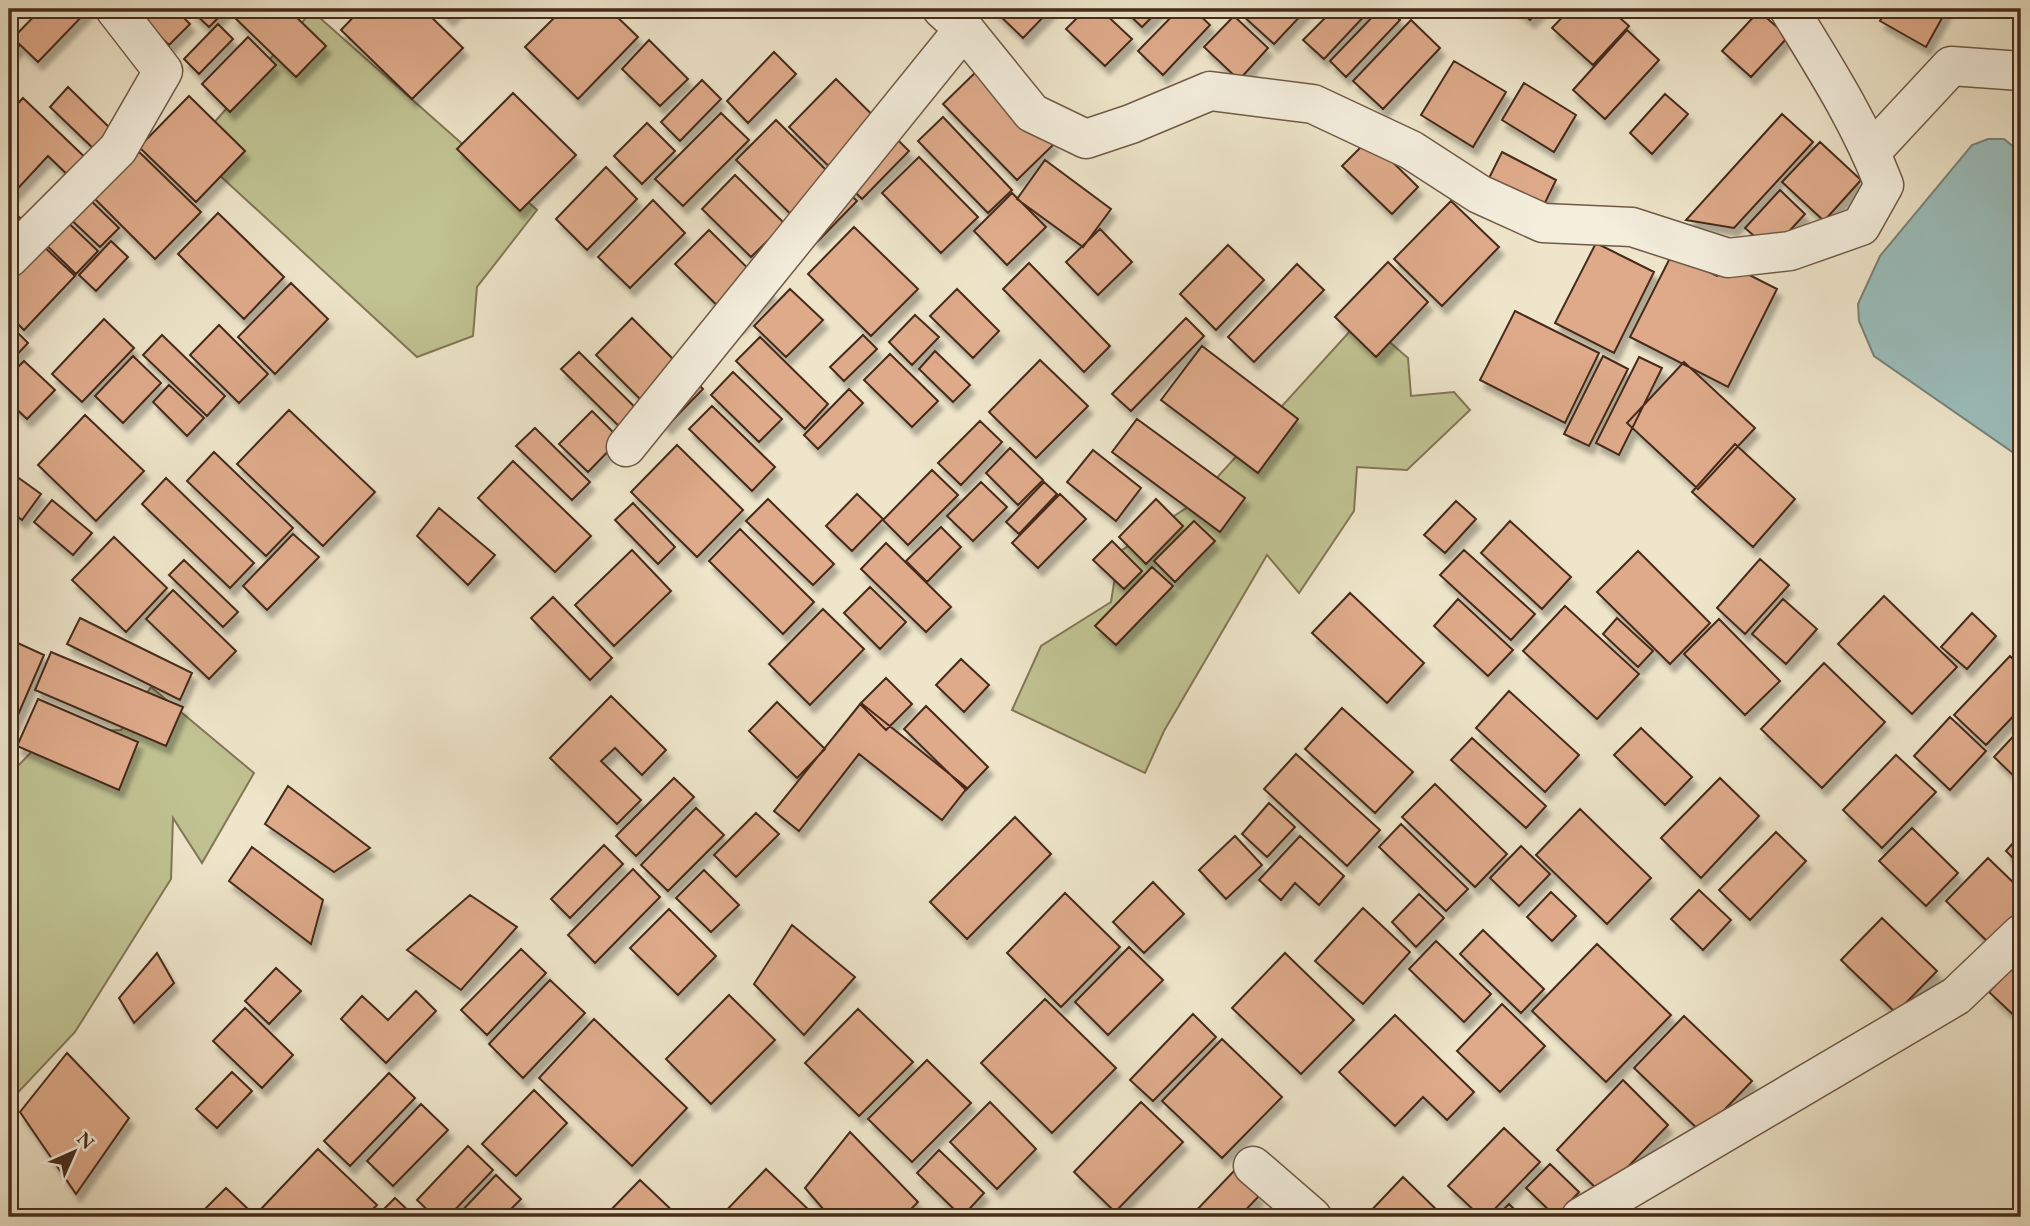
<svg xmlns="http://www.w3.org/2000/svg" width="2030" height="1226" viewBox="0 0 2030 1226" font-family="'EB Garamond',serif">
	<style>
		.green { fill: #c0c292; stroke: #837656; stroke-width: 2 }
		.water { fill: #9bbebc; stroke: #79837c; stroke-width: 2 }
		.building { fill: #deaa8a; stroke: #462b1b; stroke-width: 2; filter: url(#shadow) }
		.lines { fill: none; stroke-linecap: round; stroke-linejoin: round }
		.minor-casing { stroke: #705a47; stroke-width: 41 }
		.minor { stroke: #f4eedd; stroke-width: 38 }
	</style>
	<defs>
		<filter id="shadow"><feDropShadow dx="4.5" dy="8" stdDeviation="2" flood-color="#0004"/></filter>
	</defs>
	<rect width="100%" height="100%" fill="#eee5ca"/>
	<filter id="stains"><feTurbulence type="fractalNoise" baseFrequency=".00286" numOctaves="4"/><feColorMatrix values="0 0 0 0 .2 0 0 0 0 .09 0 0 0 0 .02 0 0 0 .5 -.17"/></filter>
	<radialGradient id="worn" r=".72"><stop offset=".6" stop-color="#630" stop-opacity="0"/><stop offset="1" stop-color="#630" stop-opacity=".3"/></radialGradient>
	<!-- green -->
	<path class="green" d="M312,11L537,210L477,287L473,336L417,357L191,149Z
		M1362,318L1408,358L1411,396L1454,392L1470,410L1407,470L1357,467L1354,511L1299,593L1267,555L1164,731L1145,773L1012,710L1041,646L1111,602L1119,552L1194,503Z
		M151,687L254,773L202,863L173,818L171,879L75,1032L9,1102V775L51,732L121,730Z"/>
	<!-- water -->
	<path class="water" d="M1988,139H2004L2021,153V458L1874,356L1859,321L1858,304L1880,256L1972,145Z"/>
	<!-- building -->
	<path class="building" d="M41,9H89L38,62L13,38Z
		M132,9H175L190,24L169,45Z
		M194,9H227L209,27L192,11Z
		M240,9H288L326,46L296,77L233,16Z
		M361,9H423L463,48L412,99L341,30Z
		M440,9H458L449,18Z
		M563,9H609L638,37L578,99L525,47Z
		M993,9H1051L1023,38Z
		M1086,9H1100L1132,39L1105,66L1066,29Z
		M1123,9H1160L1142,27Z
		M1179,9H1193L1210,25L1163,75L1138,51Z
		M1246,9H1307L1274,44L1241,14Z
		M1334,9H1365L1368,12L1324,59L1303,40Z
		M1380,9H1390L1400,20L1346,77L1330,61Z
		M1517,9H1541L1530,20Z
		M1570,9H1610L1629,26L1593,65L1552,28Z
		M1887,9H1947L1926,47L1880,21Z
		M1759,11L1788,37L1751,77L1722,51Z
		M1234,16L1268,48L1239,80L1204,47Z
		M1411,20L1440,48L1383,109L1353,81Z
		M218,24L233,39L199,74L184,59Z
		M1627,30L1659,60L1605,119L1573,90Z
		M9,36L19,46L9,56Z
		M248,37L276,65L230,112L202,84Z
		M649,40L688,79L660,106L622,69Z
		M774,52L796,74L748,123L727,101Z
		M1454,61L1506,92L1473,147L1421,115Z
		M980,68L1054,144L1017,180L943,104Z
		M836,79L909,151L862,199L789,127Z
		M702,80L721,99L680,141L661,122Z
		M1524,83L1576,115L1554,152L1502,120Z
		M68,87L114,132L96,151L50,107Z
		M513,93L576,155L520,211L457,149Z
		M1665,94L1688,114L1652,154L1630,133Z
		M189,96L245,151L196,202L139,147Z
		M23,98L92,164L75,182L48,156L9,198V113Z
		M721,113L749,140L683,206L655,179Z
		M1782,114L1813,142L1734,228L1686,220Z
		M943,117L1012,190L988,213L918,141Z
		M776,120L857,201L818,241L736,160Z
		M647,123L675,151L642,184L614,156Z
		M1369,139L1418,187L1392,214L1342,166Z
		M1820,142L1861,180L1824,221L1782,182Z
		M134,147L201,212L155,259L89,193Z
		M1502,152L1556,180L1542,209L1487,182Z
		M919,157L978,217L941,253L882,193Z
		M1045,160L1111,209L1083,247L1017,199Z
		M606,167L637,199L587,250L556,219Z
		M735,175L785,224L751,257L702,209Z
		M1780,190L1805,214L1771,251L1745,228Z
		M1012,193L1046,227L1007,265L974,231Z
		M84,194L119,228L100,247L65,214Z
		M653,200L685,233L630,288L598,257Z
		M1451,201L1499,247L1442,306L1394,259Z
		M9,207L24,222L9,238Z
		M218,213L284,277L244,319L178,254Z
		M61,216L98,251L76,274L40,239Z
		M854,227L918,289L871,336L808,274Z
		M1100,229L1132,262L1098,295L1066,262Z
		M709,230L772,292L738,326L675,264Z
		M111,241L128,257L96,291L79,275Z
		M40,243L75,276L24,330L9,315V276Z
		M1596,243L1654,272L1614,353L1555,323Z
		M1228,245L1264,280L1216,330L1180,294Z
		M1672,254L1717,276L1724,262L1777,289L1728,387L1630,337Z
		M1388,262L1428,302L1376,357L1335,317Z
		M1029,263L1110,346L1084,372L1003,289Z
		M1297,264L1324,290L1254,362L1228,337Z
		M291,283L328,319L275,374L238,337Z
		M790,289L823,320L786,357L754,326Z
		M957,289L999,331L973,358L930,316Z
		M1515,311L1599,353L1565,423L1480,380Z
		M915,315L939,337L912,365L889,342Z
		M632,318L703,389L667,426L596,355Z
		M1186,318L1204,336L1131,411L1112,394Z
		M104,319L134,348L82,402L52,374Z
		M9,324L28,343L9,363Z
		M219,325L268,374L239,403L190,355Z
		M162,335L225,396L207,416L143,355Z
		M863,335L877,349L844,381L830,367Z
		M760,337L828,404L805,429L736,361Z
		M1202,346L1298,419L1258,473L1161,400Z
		M935,351L970,385L953,402L919,369Z
		M579,352L649,421L631,438L561,369Z
		M890,354L938,401L912,427L864,380Z
		M133,356L161,383L123,423L95,396Z
		M1603,356L1628,369L1589,446L1564,434Z
		M1639,357L1662,368L1619,455L1596,443Z
		M1040,360L1088,406L1036,458L989,412Z
		M24,361L55,390L27,419L9,402V376Z
		M1684,362L1755,428L1698,489L1627,423Z
		M733,372L782,419L759,442L711,395Z
		M169,385L204,418L187,436L153,402Z
		M849,389L863,403L818,449L804,435Z
		M712,406L775,467L752,491L689,429Z
		M289,410L375,492L323,546L237,464Z
		M592,411L620,439L588,472L559,444Z
		M85,415L144,471L96,521L38,465Z
		M1137,419L1245,498L1220,532L1112,452Z
		M980,421L1002,442L961,485L938,463Z
		M535,428L590,482L572,500L516,446Z
		M1735,444L1795,499L1753,547L1692,492Z
		M677,445L743,510L697,557L631,492Z
		M1010,448L1043,480L1018,505L986,473Z
		M1093,450L1141,488L1116,521L1067,482Z
		M214,452L293,528L266,556L187,481Z
		M513,461L591,536L555,572L478,498Z
		M932,470L958,495L908,545L883,520Z
		M9,471L41,494L22,520L9,510Z
		M166,478L254,563L230,588L142,504Z
		M981,482L1007,507L973,541L947,516Z
		M1044,482L1057,494L1019,534L1006,522Z
		M857,494L883,519L852,551L826,526Z
		M1060,494L1086,519L1038,568L1012,543Z
		M768,499L834,564L813,585L746,521Z
		M1156,499L1183,526L1146,564L1119,537Z
		M52,500L92,533L73,555L34,522Z
		M1456,501L1476,519L1445,553L1424,535Z
		M633,503L675,547L658,564L615,520Z
		M439,508L495,555L468,585L417,536Z
		M1194,521L1215,541L1175,582L1154,561Z
		M1510,521L1571,577L1542,609L1481,553Z
		M941,527L961,547L927,582L906,561Z
		M740,529L814,602L783,634L709,561Z
		M293,534L319,557L267,610L243,586Z
		M114,537L167,588L126,632L72,580Z
		M1112,541L1142,571L1124,589L1093,560Z
		M886,543L951,607L926,632L861,569Z
		M632,550L671,591L614,646L575,605Z
		M1464,550L1535,614L1511,640L1440,575Z
		M1638,551L1710,623L1670,664L1597,592Z
		M1760,559L1789,585L1745,634L1717,608Z
		M184,560L238,612L223,627L169,575Z
		M1152,567L1173,586L1116,645L1095,626Z
		M870,587L906,622L880,649L844,613Z
		M173,590L236,651L209,679L146,619Z
		M1350,593L1424,663L1387,703L1312,633Z
		M1884,596L1957,667L1912,714L1838,644Z
		M553,597L612,658L590,680L531,618Z
		M1458,599L1513,650L1488,676L1434,626Z
		M1783,599L1817,629L1786,664L1752,634Z
		M1565,606L1639,674L1597,719L1523,651Z
		M823,609L864,649L810,705L769,664Z
		M1972,613L1996,636L1967,669L1941,647Z
		M80,618L192,673L180,700L67,644Z
		M1617,618L1653,651L1638,667L1603,634Z
		M1719,619L1780,681L1745,715L1684,654Z
		M9,639L44,655L14,724L9,721Z
		M51,652L183,707L166,746L35,690Z
		M2010,656L2021,667V708L1986,745L1954,715Z
		M961,659L989,685L964,712L936,685Z
		M1824,663L1885,722L1822,788L1761,729Z
		M886,678L912,704L886,730L860,704Z
		M1509,691L1579,755L1545,792L1476,728Z
		M611,696L666,750L642,775L615,748L601,761L641,800L617,824L550,758Z
		M38,699L138,742L119,790L17,746Z
		M777,702L825,749L797,778L749,731Z
		M861,703L967,788L942,820L859,754L799,831L774,811Z
		M926,706L988,767L966,790L904,729Z
		M1342,708L1413,772L1375,813L1305,749Z
		M1950,717L1986,751L1950,790L1914,756Z
		M1641,728L1692,777L1665,805L1614,755Z
		M2021,728V783L1994,757Z
		M1472,738L1546,806L1526,828L1451,760Z
		M1296,754L1380,830L1347,866L1264,789Z
		M1896,755L1936,792L1882,848L1843,810Z
		M674,778L694,797L636,856L616,836Z
		M1720,778L1759,816L1701,878L1661,838Z
		M1435,784L1507,854L1475,887L1402,817Z
		M288,786L370,848L334,872L265,824Z
		M1269,803L1295,827L1267,857L1242,834Z
		M696,808L724,835L668,891L641,865Z
		M1580,809L1651,878L1607,924L1536,855Z
		M756,813L779,834L736,877L714,855Z
		M1015,817L1051,854L967,939L930,902Z
		M1401,824L1468,889L1446,911L1379,847Z
		M1912,828L1958,873L1926,906L1879,861Z
		M1776,832L1806,861L1750,920L1719,890Z
		M2021,834V866L2006,851Z
		M1235,836L1262,865L1226,899L1199,870Z
		M1300,836L1344,876L1319,905L1295,883L1281,900L1259,880Z
		M604,845L623,864L570,918L551,899Z
		M1521,846L1550,874L1519,906L1490,878Z
		M252,847L323,900L311,944L229,881Z
		M1988,858L2021,890V909L1989,943L1946,901Z
		M633,869L660,897L595,963L568,935Z
		M704,870L739,905L711,932L676,898Z
		M1153,882L1184,914L1144,953L1113,922Z
		M1699,890L1731,920L1703,950L1671,919Z
		M1551,892L1576,916L1552,941L1527,917Z
		M1065,893L1120,947L1061,1007L1007,953Z
		M1419,894L1444,918L1416,947L1392,922Z
		M470,895L517,927L461,990L407,950Z
		M1363,908L1410,952L1363,1004L1315,961Z
		M669,909L716,956L678,995L630,948Z
		M1882,918L1937,971L1896,1013L1841,960Z
		M792,925L855,977L804,1035L754,984Z
		M1483,930L1544,989L1521,1013L1460,954Z
		M1436,941L1491,994L1464,1022L1409,969Z
		M1597,944L1671,1015L1606,1082L1532,1011Z
		M1129,947L1163,980L1108,1035L1075,1002Z
		M521,949L546,973L487,1035L461,1010Z
		M157,953L174,983L134,1023L119,998Z
		M1285,953L1354,1020L1301,1074L1232,1008Z
		M2013,966L2021,974V1022L1989,992Z
		M276,968L301,991L269,1024L245,1001Z
		M550,980L585,1013L523,1078L489,1044Z
		M416,991L436,1011L386,1063L341,1019L362,996L388,1020Z
		M729,995L775,1040L711,1104L666,1059Z
		M1045,999L1116,1068L1052,1133L981,1063Z
		M1502,1004L1545,1046L1500,1092L1457,1051Z
		M245,1008L293,1055L262,1088L213,1041Z
		M858,1009L913,1062L859,1116L805,1063Z
		M1193,1014L1216,1037L1153,1101L1130,1080Z
		M1395,1015L1474,1092L1447,1120L1423,1097L1395,1126L1339,1072Z
		M1684,1016L1752,1081L1702,1133L1634,1068Z
		M594,1019L687,1108L632,1166L539,1078Z
		M1222,1039L1282,1097L1222,1158L1162,1101Z
		M67,1053L129,1118L76,1194L20,1112Z
		M927,1060L971,1103L912,1162L868,1119Z
		M232,1072L252,1091L217,1128L196,1109Z
		M389,1073L415,1098L350,1166L324,1141Z
		M1623,1080L1668,1125L1602,1194L1557,1150Z
		M534,1090L567,1123L516,1176L482,1144Z
		M990,1102L1036,1149L997,1189L950,1142Z
		M1141,1102L1183,1142L1115,1212L1074,1172Z
		M421,1104L448,1130L393,1186L367,1161Z
		M1504,1128L1540,1162L1487,1217H1481L1448,1186Z
		M850,1132L918,1202L903,1217H830L805,1188Z
		M468,1146L493,1170L448,1217H435L417,1200Z
		M318,1149L377,1205L365,1217H270L261,1209Z
		M939,1150L984,1193L962,1217L917,1173Z
		M1550,1164L1579,1192L1556,1217L1526,1188Z
		M766,1169L812,1213L808,1217H720Z
		M1234,1171L1259,1196L1239,1217H1190Z
		M496,1175L521,1199L503,1217H456Z
		M1403,1177L1444,1217H1365Z
		M640,1180L679,1217H604Z
		M226,1188L249,1210L241,1217H197Z
		M395,1198L414,1216L413,1217H376Z
		M1509,1204L1522,1217H1496Z"/>
	<g class="lines">
		<!-- minor casing -->
		<g class="minor-casing">
			<path id="minor" d="M942,9L964,29L1032,113L1086,139L1131,124L1210,91L1313,104L1411,150L1479,194L1543,223L1632,227L1728,258L1790,251L1861,226L1884,185C1860,122 1824,66 1789,9
				M1871,152L1951,66L2021,71
				M9,258L118,149L163,71L115,9
				M626,447L964,29
				M1253,1166L1312,1217
				M1581,1217L1956,996L2021,934"/>
		</g>
		<!-- minor -->
		<use href="#minor" class="minor"/>
	</g>
	<!-- margin -->
	<rect width="2030" height="1226" fill="none" stroke="#eee5ca" stroke-width="35"/>
	<rect x="10" y="10" width="2009" height="1205" fill="none" stroke="#462b1b" stroke-width="3.5"/>
	<rect x="18" y="18" width="1995" height="1191" fill="none" stroke="#462b1b" stroke-width="2"/>
	<!-- north arrow -->
	<g transform="translate(74 1152) rotate(45)" stroke="#f4eedd" stroke-width="5" paint-order="stroke">
	<path d="M0-5L12 26L0 18L-12 26Z" fill="#462b1b"/>
	<text y="-10" font-size="19" font-weight="bold" text-anchor="middle" fill="#462b1b">N</text>
	</g>
	<rect width="100%" height="100%" filter="url(#stains)"/>
	<rect width="100%" height="100%" fill="url(#worn)"/>
</svg>
